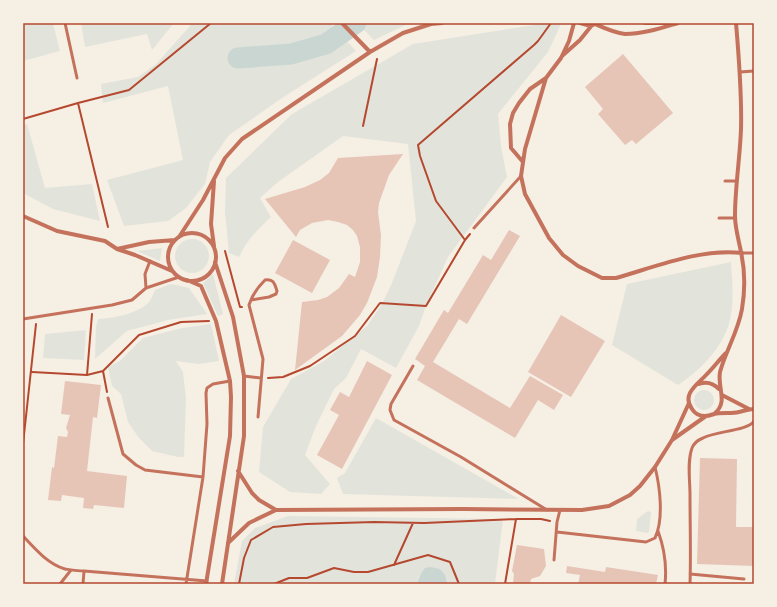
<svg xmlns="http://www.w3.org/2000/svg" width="777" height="607" viewBox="0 0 777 607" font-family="Signika,sans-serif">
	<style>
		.green { fill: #e2e4dc }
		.water { fill: #c9d6d2 }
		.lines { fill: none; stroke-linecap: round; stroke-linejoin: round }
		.river { stroke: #c9d6d2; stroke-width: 21 }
		.building { fill: #e6c5b7 }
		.path { stroke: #b5482f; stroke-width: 2 }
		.service { stroke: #c5725c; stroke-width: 3 }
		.minor { stroke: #c5725c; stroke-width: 4 }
		.neatline { fill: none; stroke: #b5482f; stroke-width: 1.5 }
	</style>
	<rect width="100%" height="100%" fill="#f6efe4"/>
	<!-- green -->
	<path class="green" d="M23,23H53L60,51L23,61Z
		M81,23H174L152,50L147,34L85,47Z
		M190,23H330L356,51L282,98L229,135L210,162L205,184L186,208L168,221L124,226L107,180L183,160L168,86L103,103L101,84L138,77L156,64L190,26Z
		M357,23H410L374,40Z
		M547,23L561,24L548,52L498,114L501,146L507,177L448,257L426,306L419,326L396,368L361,349L346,378L334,389L316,426L305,455L330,484L321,494L290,492L259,472L263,427L291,379L324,361L367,326L382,304L392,283L416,221L408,144L343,136L278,182L260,198L271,217C256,231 248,239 239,257L229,253L225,212L226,178L292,114L413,44Z
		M27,124L45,188L92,184L100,221L53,209L23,193V125Z
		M175 256a17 17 0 1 1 34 0a17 17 0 1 1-34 0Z
		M162,248L160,261L137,251Z
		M731,262C732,279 734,297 731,315C726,345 702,369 678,385L612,345L627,284Z
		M213,274L223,314L218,316L203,283Z
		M171,284L189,288L207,314L168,320L127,331L95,359L96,327L98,319C114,318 135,314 147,304C151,301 153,294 155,290Z
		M211,324L219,361L199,364L176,361L183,372L186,399L184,457H178L152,451L139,438L128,422L121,394L112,386L108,367L120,361L143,338L182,328Z
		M86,330L84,360L43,358L45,334Z
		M694 400a10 10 0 1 1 20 0a10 10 0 1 1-20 0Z
		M376,418L519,499L343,494L337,478L345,473Z
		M648,511L651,512L649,532L647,533L636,531L637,519Z
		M288,516L503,519L495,584H234L242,541L255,528Z"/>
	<!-- water -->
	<path class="water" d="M430,567L440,569L445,575L447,584H417L421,574L425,568Z"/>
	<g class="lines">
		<!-- river -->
		<path class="river" d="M238,58L291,54L326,44L356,23"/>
	</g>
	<!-- building -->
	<path class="building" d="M623,54L673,113L636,144L632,140L625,145L598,114L603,109L585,87Z
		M403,154L389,175L379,203L378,212L381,235L380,257L377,277L367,303L360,315L342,336L295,370L302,302L318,300L327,297L339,288L349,274L355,277L360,262V247L357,236L353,230L347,225L338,222L328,220L312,223L300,230L296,237L265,199L305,187L320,180L329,173L338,158Z
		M509,230L520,236L467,324L459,319L433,362L510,408L530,376L563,395L554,410L538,400L515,438L417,380L425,366L415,359L444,310L448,313L483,255L491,260Z
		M293,240L330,260L312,293L275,273Z
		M561,315L605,341L571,397L528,372Z
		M367,361L392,375L342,469L317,455L339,415L330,410L340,392L349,397Z
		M65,381L101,385L97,418L93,417L87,471L127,476L124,508L94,505L93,509L83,508L84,498L62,495L61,501L48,500L52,467L54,468L58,436L67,437L68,432L66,428L70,415L61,414Z
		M700,458L737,459L736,527H754V566L697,564Z
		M517,545L544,549L546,566L540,576L531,579L530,584H513L514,574L512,571Z
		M567,566L605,572L606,567L658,575L656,584H578L580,575L566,573Z"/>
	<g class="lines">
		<!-- path -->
		<path class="path" d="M78,103L129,90L211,23
			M23,119L78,103L108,227
			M363,126L377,59
			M470,234L465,240L436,201L420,156L418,145L534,45L538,41L551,23
			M225,251L240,307H242
			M103,371L107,392
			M32,372L87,375L103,371L139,335L181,322L209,321
			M87,375L92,314
			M268,378L283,377L310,366L355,336L380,303L426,306L465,240
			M23,444L36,324
			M394,565L413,523
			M239,584L244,558L251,540L273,527L306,524L374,522L424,523L516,519H541L550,521
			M274,584L289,578H307L334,568L354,572H368L428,555L450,562L459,584
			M505,584L516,519"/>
		<!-- service -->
		<path class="service" d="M65,23L77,78
			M740,72L754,71
			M725,181H737
			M719,218H735
			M474,228L521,176
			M742,253H754
			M146,288L145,274L150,261
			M251,300L269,297L276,294L277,291C275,285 274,278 265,280C258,287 252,295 249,305L263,359L258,417
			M23,319L112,305L132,300L146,288L179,277
			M413,366L391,404L390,410L394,420L461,457L547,510
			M244,376L261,378
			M108,398L123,454L136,465L145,470L203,477
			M658,531C665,550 667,565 665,584
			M557,532L646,542L655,538C664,519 660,487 655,467
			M23,536C35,549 48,564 65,569C72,570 78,571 84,571L207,581
			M554,560L557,522L560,510
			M690,574L744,579
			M60,584L71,570
			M83,584L84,571
			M186,584L203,477L207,424L206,393L207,388L213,384L230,381
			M690,584C691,554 690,524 690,495C690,480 687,462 692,448C694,443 698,440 703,438C715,431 748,431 754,421"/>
		<!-- minor -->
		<path class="minor" d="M342,23L370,52
			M580,23L587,25H593
			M645,23H672
			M595,24C604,28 615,33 625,34C643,34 661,28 678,23
			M562,56L580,40L592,25
			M546,78L525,149L521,176L525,194L549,238L563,255L578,266L602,278H616C655,267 701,248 742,253
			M523,162L511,148L510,124L513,113L519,103L530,89L546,78L561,58L569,41L574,23
			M214,181L211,224L214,246
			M23,216L57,231L105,241L117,249L135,255L172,271
			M168 257a24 24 0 1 1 48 0a24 24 0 1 1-48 0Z
			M179,237L203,200L225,158L242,139L370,52L403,33L431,24L442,23
			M117,249L149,242L175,240
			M215,262L233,317L244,376V436L222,584
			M187,280L201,286L216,321L230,381L231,397L230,436L206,584
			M726,353C719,360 714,367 707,374C698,384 681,394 692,409C695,414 700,416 705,416C709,416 711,415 714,414C722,412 731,414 739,412C744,411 748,409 754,409
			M699,384C707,381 713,383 719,389
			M722,395L749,409
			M714,414C729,402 717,388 720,372C726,350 738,332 742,309C745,291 745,270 741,252C739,241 735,228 735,216C735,187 740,158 741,129C742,93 739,58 736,23
			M672,440L706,416
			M238,471L252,493L259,500L276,510
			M228,543L249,523L276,510L463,509L582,510L609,506L630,495L640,486L655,467L672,440L689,403"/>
	</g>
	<!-- border -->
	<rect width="777" height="607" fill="none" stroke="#f6efe4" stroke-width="48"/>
	<rect x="24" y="24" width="729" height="559" class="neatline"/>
</svg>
